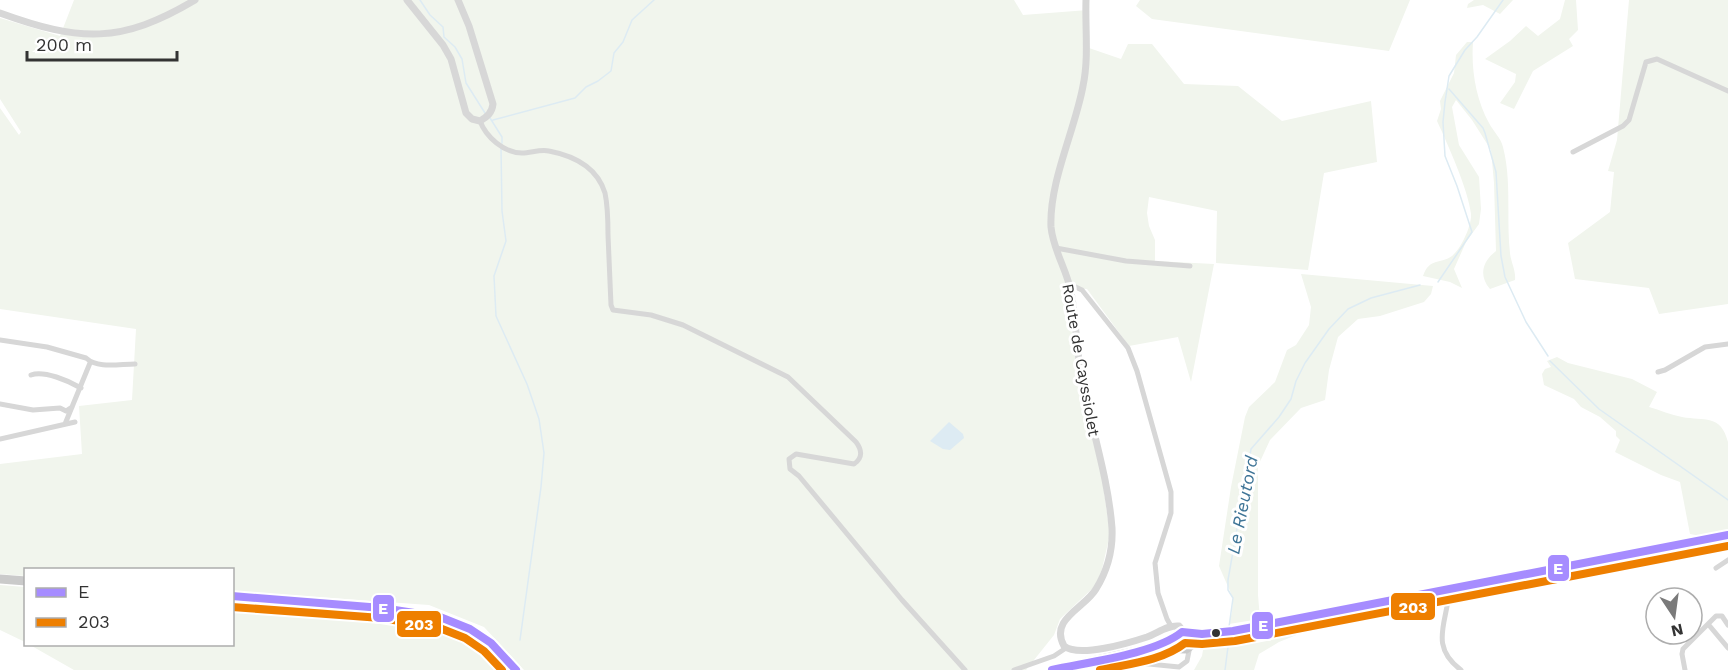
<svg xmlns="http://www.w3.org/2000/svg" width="1728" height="670" viewBox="0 0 1728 670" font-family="'Work Sans',sans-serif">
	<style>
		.green { fill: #f1f5ed }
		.water { fill: #ddebf3 }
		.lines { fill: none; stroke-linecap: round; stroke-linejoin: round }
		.stream { stroke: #ddebf3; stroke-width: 1.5 }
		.minor { stroke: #d7d7d7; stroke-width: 5 }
		.tertiary { stroke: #d7d7d7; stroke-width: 7 }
		.primary { stroke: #cacaca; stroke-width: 9 }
		.bus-1-casing { stroke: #fff; stroke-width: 12 }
		.bus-2-casing { stroke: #fff; stroke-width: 12 }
		.bus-1 { stroke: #a68cff; stroke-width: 8 }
		.bus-2 { stroke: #ee7f00; stroke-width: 8 }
		.bus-dot { fill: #333; stroke: #fff; stroke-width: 2 }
		.labels { text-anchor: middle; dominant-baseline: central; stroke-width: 6; stroke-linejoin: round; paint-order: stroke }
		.street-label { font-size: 16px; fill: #333; stroke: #fff }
		.water-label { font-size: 18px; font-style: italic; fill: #3f7597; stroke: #fff }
		.line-badge { stroke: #fff; stroke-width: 2 }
		.badge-label { font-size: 16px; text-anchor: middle; font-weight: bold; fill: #fff }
	</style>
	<rect width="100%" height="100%" fill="#fff"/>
	<!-- green -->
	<path class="green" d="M74,0H1014L1023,15L1088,10L1089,48L1121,59L1128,44H1152L1184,84L1238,86L1282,121L1371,101L1377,162L1324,173L1308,270L1216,263L1217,211L1149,197L1147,213L1149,226L1155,240V261L1214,264L1191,382L1178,337L1129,346L1087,289L1066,288L1078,373L1100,463L1110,534L1102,569L1095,586L1060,619L1054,635L1026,670H524L484,627L429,605L233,591L232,570H26L25,576L0,574V464L82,454L79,406L132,400L136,329L0,309V108L19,135L21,132L0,99V18L60,36Z
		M1140,0H1410L1389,51L1152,19L1136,6Z
		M1474,0H1513L1500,14L1483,5L1467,8L1468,4Z
		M1565,0H1576L1578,30L1569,39L1573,46L1533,71L1514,109L1500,103L1515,82L1516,74L1485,59L1510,41L1526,26L1538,36L1560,19Z
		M1629,0H1728V304L1659,314L1649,288L1575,279L1568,243L1610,212L1614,172L1608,171L1617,140Z
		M1467,42H1473C1471,70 1476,99 1489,123C1493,131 1501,138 1503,147C1512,182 1506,218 1510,253C1511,263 1516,270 1515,280L1490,289C1478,275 1483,261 1496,251L1494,183L1491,150L1472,120L1456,100L1452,107L1459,145L1479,177L1481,209L1479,224L1466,242L1454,269L1462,288L1450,282L1423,276C1430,257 1439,265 1452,256C1461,249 1472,225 1471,214C1468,189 1448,145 1437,121L1441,109L1440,101L1454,73L1456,55Z
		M1301,274L1433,286L1431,294L1424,302L1380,316L1358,319L1338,337L1329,370L1325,400L1301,408L1270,440L1258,466V595L1260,619L1229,624L1232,612L1233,598L1219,566L1231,487L1245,417L1249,407L1275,382L1287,350L1296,345L1309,325L1311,307Z
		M1557,357L1568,363L1632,379L1657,392L1649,407C1660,410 1671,415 1682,417C1704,421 1721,414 1728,442V530L1701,536L1690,534L1680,482L1661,475L1615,452L1620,440L1616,436V431L1600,417L1581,407L1574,399L1544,385L1542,374L1545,369L1551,367L1547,361Z
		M0,585L25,587V642L0,630Z
		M233,603L370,614L434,623L480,642L497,657L509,670H74L30,645L232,644Z
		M1298,628L1299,634L1279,642L1259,654L1254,670H1194L1202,656L1203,650L1226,640Z"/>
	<!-- water -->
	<path class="water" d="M949,422L963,434L964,438L950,450L943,449L930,441Z"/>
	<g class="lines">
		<!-- stream -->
		<path class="stream" d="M420,0L430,15L443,27L444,37L455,47L462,59L466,83L485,113
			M1449,89L1483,128L1485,133L1496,172L1501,256L1505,277L1526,322L1548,356
			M490,118L502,137V143
			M493,120L575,98L586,87L598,81L611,71L614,53L623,42L632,20L654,0
			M501,148L502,211L506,241L494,276L496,316L527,384L539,419L544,453L541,487L520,640
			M1438,282L1472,232L1457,186L1445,156L1443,122L1445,102L1449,76L1465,50L1477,37L1503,0
			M1550,361L1599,409L1728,500
			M1229,627L1233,598L1228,590V580L1251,449L1279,417L1291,399L1296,381L1305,363L1329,329L1348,309L1371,298L1420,285
			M1225,670L1229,639"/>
		<!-- minor -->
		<path class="minor" d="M480,121C486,137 504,153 522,153C531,153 540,149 549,151C575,156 597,167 605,193C608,207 608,221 608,235C609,258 610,282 611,305L613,310L651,315L683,325L788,377L856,442C862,450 863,458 854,464L796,454L789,459L790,469L799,476L902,600L965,670
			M1573,152L1623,126L1629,120L1646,62L1657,59L1728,91
			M1056,248L1126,261L1190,266
			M1069,284L1082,290L1128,348L1137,371L1171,492V513L1155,563L1158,593L1167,619L1171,626
			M0,340L47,347L86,358C98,369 119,364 135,364
			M1658,372L1665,370L1705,347L1728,344
			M31,375C44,370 69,381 81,388
			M0,404L33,410L60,408L66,411L72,407
			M65,424L90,363
			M0,439L75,422
			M1716,568L1728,560
			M1449,590C1448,622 1428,645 1461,670
			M1708,624L1728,648
			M1014,670L1054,656L1066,648
			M1101,670L1139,663L1179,667L1187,661L1190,646
			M1685,670L1682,654L1683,649L1716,616H1722L1728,625"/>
		<!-- tertiary -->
		<path class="tertiary" d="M407,0L443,45L451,59L466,113L472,119L480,121C487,117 492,113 493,104L469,26L458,0
			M1086,0C1085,28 1089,58 1083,86C1075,130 1049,182 1051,227C1053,250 1067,270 1071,292C1076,319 1076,346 1081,373C1090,425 1108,475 1112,528C1113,549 1107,571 1096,589C1085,608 1049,619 1064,646C1079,658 1129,643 1147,637C1158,633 1167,625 1179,626L1184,632
			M0,13C80,42 121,44 195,0"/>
		<!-- primary -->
		<path class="primary" d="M0,579L26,581
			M232,596L382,608L440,617L470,629L491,643L516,670
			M1151,648L1186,649L1197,641L1233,631L1728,535
			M1052,670L1151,648L1172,640L1182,632L1210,633"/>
		<!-- bus-1 casing -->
		<g class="bus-1-casing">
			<path id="bus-1" d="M232,596L382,608L440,617L470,629L491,643L516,670
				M1052,670C1088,662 1155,654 1182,632L1202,634L1233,631L1728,535"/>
		</g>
		<!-- bus-2 casing -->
		<g class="bus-2-casing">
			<path id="bus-2" d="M232,607L381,618L437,627L465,638L484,651L502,670
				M1100,670C1128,664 1162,661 1185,643L1202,644L1235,641L1728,546"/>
		</g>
		<!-- bus-1 -->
		<use href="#bus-1" class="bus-1"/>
		<!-- bus-2 -->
		<use href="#bus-2" class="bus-2"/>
	</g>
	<!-- markers -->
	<circle class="bus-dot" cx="1216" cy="633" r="5"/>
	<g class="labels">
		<!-- street labels -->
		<g class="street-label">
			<text transform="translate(1081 360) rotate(80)">Route de Cayssiolet</text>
		</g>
		<!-- water labels -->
		<g class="water-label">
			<text transform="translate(1242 505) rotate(-79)">Le Rieutord</text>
		</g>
	</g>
	<g class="line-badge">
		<rect x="1547" y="554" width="23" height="28" rx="6" fill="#a68cff"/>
		<rect x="1390" y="592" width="46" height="29" rx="6" fill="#ee7f00"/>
		<rect x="372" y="594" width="23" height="29" rx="6" fill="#a68cff"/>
		<rect x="396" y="610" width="46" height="28" rx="6" fill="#ee7f00"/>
		<rect x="1251" y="611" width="23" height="29" rx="6" fill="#a68cff"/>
	</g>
	<g class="badge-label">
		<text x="1558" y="574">E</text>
		<text x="1413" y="613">203</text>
		<text x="383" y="614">E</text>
		<text x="419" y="630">203</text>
		<text x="1263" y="631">E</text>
	</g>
	<!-- legend -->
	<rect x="24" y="568" width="210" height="78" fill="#ffffff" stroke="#adadad" stroke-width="1.5"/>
	<rect x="36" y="588" width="30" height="9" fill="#a68cff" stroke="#adadad" stroke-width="1.5"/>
	<text x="78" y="598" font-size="18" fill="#333333">E</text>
	<rect x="36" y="618" width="30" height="9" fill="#ee7f00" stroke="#adadad" stroke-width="1.5"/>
	<text x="78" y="628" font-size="18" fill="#333333">203</text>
	<!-- north arrow -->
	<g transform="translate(1674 616) rotate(167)"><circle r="28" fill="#ffffff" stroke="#adadad" stroke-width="1.5"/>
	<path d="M0-4.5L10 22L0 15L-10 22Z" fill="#7a7a7a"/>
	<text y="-9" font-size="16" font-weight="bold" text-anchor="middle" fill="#333333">N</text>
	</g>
	<!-- scale -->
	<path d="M27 51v9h150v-9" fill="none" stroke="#333333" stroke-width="3"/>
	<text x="36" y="51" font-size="18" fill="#333333" stroke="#ffffff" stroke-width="4.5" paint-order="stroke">200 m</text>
</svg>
